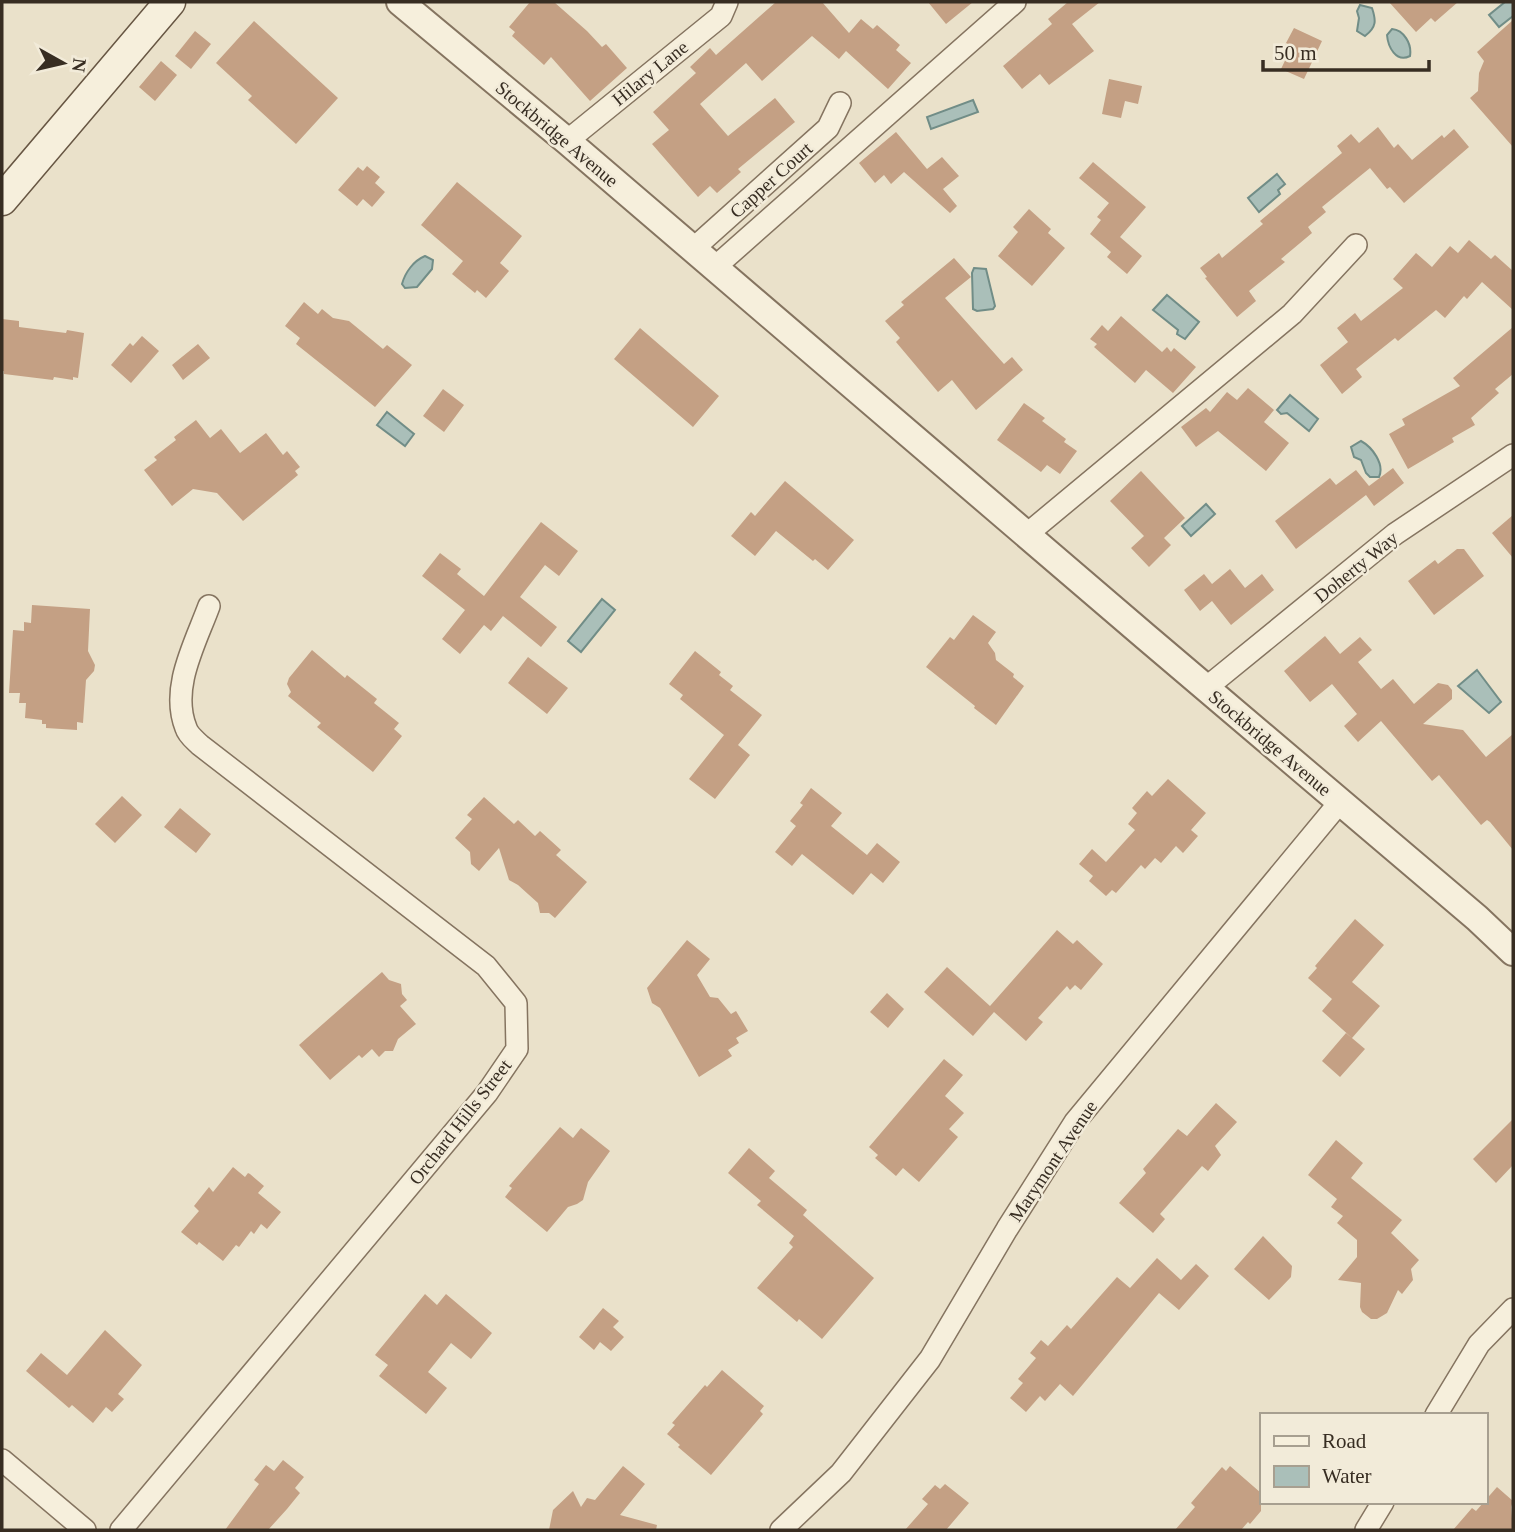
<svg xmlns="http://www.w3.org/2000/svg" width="1515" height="1532" viewBox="0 0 1515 1532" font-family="'Times New Roman',serif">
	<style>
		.water { fill: #aabfb9; stroke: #718d87; stroke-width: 2 }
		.building { fill: #c4a084 }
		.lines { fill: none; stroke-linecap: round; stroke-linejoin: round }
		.minor-casing { stroke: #857460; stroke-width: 24 }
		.tertiary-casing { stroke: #857460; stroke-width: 30 }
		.secondary-casing { stroke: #675643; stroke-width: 33 }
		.minor { stroke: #f6efdc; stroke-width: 21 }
		.tertiary { stroke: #f6efdc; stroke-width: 26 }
		.secondary { stroke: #f6efdc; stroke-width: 30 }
		.labels { text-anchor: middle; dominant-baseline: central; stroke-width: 5; stroke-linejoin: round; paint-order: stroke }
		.street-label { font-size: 19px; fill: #372d22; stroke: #f2ebd9 }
	</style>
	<rect width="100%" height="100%" fill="#eae1ca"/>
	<!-- water -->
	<path class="water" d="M1505,2H1513V16L1499,27L1489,15Z
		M1360,5L1372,8C1376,20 1377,27 1365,36L1357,31L1359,18L1357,11Z
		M1392,29C1404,30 1412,44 1410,56C1396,63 1388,47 1387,35Z
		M973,100L978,112L931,129L927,117Z
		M1277,174L1285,184L1278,190L1280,194L1259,212L1248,198Z
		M425,256L433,260L432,269L417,287L405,288L402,284C405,273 413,261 425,256Z
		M974,268L986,269L995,306L993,309L977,311L973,309L972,273Z
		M1167,295L1199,322L1185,339L1177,334L1178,330L1153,310Z
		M1290,395L1318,419L1309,431L1287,413L1281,414L1277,410Z
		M387,412L414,434L405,446L377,425Z
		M1361,441C1372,447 1385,464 1379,477H1370L1366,473L1361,460L1354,457L1351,447Z
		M1206,504L1215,514L1191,536L1182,526Z
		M602,599L615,610L581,652L568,641Z
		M1477,670L1501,702L1489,713L1458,686Z"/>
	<!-- building -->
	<path class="building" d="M530,2H554L587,31L602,47L606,44L627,68L590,101L551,57L544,65L512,36L515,32L509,27Z
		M776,2H822L849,33L861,19L873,29L877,25L900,45L896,50L911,63L888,89L846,51L839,59L812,36L762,81L746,63L700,104L728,136L775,98L795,122L738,169L741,172L717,193L710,186L698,197L652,144L669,130L653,112L696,73L690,67L710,48L716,55Z
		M928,2H973L946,24Z
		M1068,2H1100L1072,24L1094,51L1049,85L1040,74L1022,89L1003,66L1052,24L1048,19Z
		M1389,2H1458L1435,22L1431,18L1416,32Z
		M1513,20V147L1470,98L1478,91L1479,73L1484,61L1477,52Z
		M254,21L338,98L296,144L248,100L252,96L216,63Z
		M1294,28L1322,41L1304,79L1281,69L1292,46L1286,43Z
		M195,31L211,44L191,69L175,56Z
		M161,61L177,75L155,101L139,87Z
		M1109,79L1142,86L1138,104L1125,101L1121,118L1102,114Z
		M1378,127L1394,148L1398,144L1412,160L1442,135L1444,138L1454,129L1469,147L1404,203L1390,187L1387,189L1370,168L1322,207L1326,212L1308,227L1312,233L1281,259L1285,262L1249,291L1256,301L1237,317L1205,278L1207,277L1200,268L1219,253L1222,258L1263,224L1260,221L1342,153L1337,146L1351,134L1359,143Z
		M896,132L927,169L942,157L959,176L943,189L957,206L950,213L904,172L891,184L884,175L875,183L859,163Z
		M1093,162L1146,207L1120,237L1142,256L1127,274L1107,257L1111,252L1090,234L1101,220L1097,217L1109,203L1079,178Z
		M367,166L380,177L375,183L385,192L372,207L363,199L357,206L338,190L358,167L363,171Z
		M457,182L522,236L500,263L509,271L486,298L477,290L475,293L452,274L463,261L421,225Z
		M1029,209L1051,229L1048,233L1065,248L1032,286L998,256L1018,232L1013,227Z
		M1469,240L1491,259L1495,255L1513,271V310L1482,282L1467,299L1464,296L1445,318L1436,310L1398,341L1395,338L1356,369L1362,377L1342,394L1320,365L1348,342L1337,328L1355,313L1361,321L1403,288L1393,279L1416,253L1432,267L1450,246L1458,253Z
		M954,258L971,277L945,298L1004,364L1012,357L1023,370L976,410L952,380L938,392L896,342L900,338L885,321L904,305L901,302Z
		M304,302L318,314L322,309L333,318L349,321L383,349L387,345L412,365L375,407L296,344L300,338L285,326Z
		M1121,316L1162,352L1167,347L1171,352L1174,348L1196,367L1173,393L1146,370L1135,383L1094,347L1097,344L1090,339L1102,325L1108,331Z
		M2,319L19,321V327L66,333L67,330L84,333L78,378L73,377V380L54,377L53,380L4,374V371H2Z
		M1513,327V374L1495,389L1499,393L1471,418L1475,425L1452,438L1454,442L1408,469L1389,434L1405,425L1402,419L1460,386L1453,378Z
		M640,328L719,396L693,427L614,359Z
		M142,336L159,351L131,383L111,365L130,343L133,346Z
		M198,344L210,358L183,380L172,365Z
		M1248,388L1274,410L1264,422L1289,443L1266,471L1218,431L1196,447L1181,427L1206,408L1210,412L1227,392L1237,400Z
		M443,389L464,405L444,432L423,416Z
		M1024,403L1045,418L1042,421L1066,439L1064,442L1077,451L1060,474L1047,465L1041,472L997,440Z
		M196,420L210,438L221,429L240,453L266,433L283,455L287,451L300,467L295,471L298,475L243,521L217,493L193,489L172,506L144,470L157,460L154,457L176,440L174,437Z
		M1393,468L1404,483L1374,506L1366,495L1296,549L1275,521L1330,478L1336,485L1356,470L1369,486Z
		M1141,471L1185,518L1164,538L1171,545L1149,567L1131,548L1144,536L1110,501Z
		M785,481L854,540L828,570L815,559L813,561L776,531L755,556L731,536L751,512L755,516Z
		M1513,515V558L1492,533Z
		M541,522L578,551L559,576L545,565L520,597L557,627L541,647L503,616L491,631L484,625L460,654L442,639L465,610L422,576L440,553L461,569L457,574L484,596Z
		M1457,549H1464L1484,576L1434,615L1408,581L1435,560L1438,564Z
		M1230,569L1245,588L1262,574L1274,590L1231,625L1212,601L1200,611L1184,590L1204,574L1212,584Z
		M32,605L90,609L88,651L95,665L94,671L86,680L83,723L77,722V730L46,728V724H42V720L25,718L26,703H19L20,693H9L13,630L24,631V622L31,623Z
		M973,615L996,632L988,643L995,653L996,660L1014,674L1013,677L1024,686L996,725L974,708L975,706L926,667L950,637L954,640Z
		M1325,636L1340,654L1360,637L1372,650L1358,662L1381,689L1393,679L1414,704L1438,683L1448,685L1452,690V699L1423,724L1463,730L1486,757L1513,734V850L1490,822L1487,820L1481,825L1439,775L1432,781L1381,721L1358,742L1344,726L1357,714L1332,684L1310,702L1284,671Z
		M312,650L345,678L347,675L377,699L374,703L399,723L394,729L402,736L373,772L317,727L321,723L288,696L291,692L287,684L289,678Z
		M695,651L721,672L719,675L733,686L730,690L762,715L738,745L750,755L715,799L689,779L724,735L680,699L683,695L669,684Z
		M528,657L568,688L547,714L508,683Z
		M1168,779L1206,813L1191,830L1198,836L1183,853L1176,846L1161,863L1155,858L1145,869L1141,865L1116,893L1112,890L1106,896L1089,881L1093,876L1079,864L1092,849L1106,862L1135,830L1128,824L1137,813L1132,808L1147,791L1152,796Z
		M811,788L842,813L831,826L867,855L877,843L900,862L883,883L871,873L853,895L802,854L792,866L775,852L796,826L790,821L803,805L800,803Z
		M122,796L142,815L115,843L95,824Z
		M484,797L514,824L518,820L535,836L540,831L561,850L556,855L587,882L555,918L549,913H540L538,903L518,885L509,880L499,848L479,871L471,864L470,852L455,838L472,819L467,815Z
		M180,808L211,834L196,853L164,827Z
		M1355,919L1384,945L1352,982L1380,1006L1352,1038L1322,1011L1332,999L1308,978L1317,968L1315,966Z
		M1057,930L1073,944L1077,940L1103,964L1081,990L1075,985L1070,990L1067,986L1038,1018L1043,1022L1026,1041L994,1012L973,1036L924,992L947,967L990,1006Z
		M687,940L710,959L697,975L710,997L718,998L731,1014L736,1011L748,1031L736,1038L739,1043L728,1050L732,1056L699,1077L660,1008L652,1003L647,988Z
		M382,972L389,980L401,984L402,994L407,1000L400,1006L416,1024L398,1039L393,1051H385L379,1057L372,1049L362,1058L359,1055L330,1080L299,1045Z
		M887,993L904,1009L888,1028L870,1012Z
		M1346,1033L1365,1049L1340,1077L1322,1061Z
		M944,1059L963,1075L945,1096L964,1113L949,1129L958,1137L919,1182L903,1168L896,1176L875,1158L878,1155L869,1147Z
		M1216,1103L1237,1122L1215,1146L1221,1155L1208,1171L1202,1166L1160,1214L1165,1219L1153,1233L1119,1203L1146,1173L1143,1169L1178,1129L1187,1136Z
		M1513,1119V1165L1496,1183L1473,1159Z
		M560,1127L573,1138L581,1128L610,1151L588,1182L583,1200L577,1204L568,1207L547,1232L505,1197L512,1188L509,1186Z
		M1336,1140L1363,1163L1351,1178L1402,1220L1391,1233L1419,1260L1411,1269L1413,1280L1402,1294L1398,1290L1387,1313L1377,1319H1371L1362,1312L1360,1307L1361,1283L1338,1280L1357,1257V1240L1337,1223L1343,1216L1331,1207L1337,1199L1308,1175Z
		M749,1148L775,1171L769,1178L807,1210L803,1215L874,1278L822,1339L799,1319L797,1322L757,1288L793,1247L789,1243L794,1236L757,1205L761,1201L728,1173Z
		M233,1167L245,1177L248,1173L250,1174L264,1186L258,1193L281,1212L267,1229L261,1224L254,1234L251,1231L239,1247L236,1245L223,1261L199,1242L197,1245L181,1232L199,1211L194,1206L209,1187L213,1192Z
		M1263,1236L1292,1266L1291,1277L1269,1300L1234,1269Z
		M1157,1258L1181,1280L1196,1264L1209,1276L1179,1310L1159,1293L1073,1396L1060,1384L1045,1401L1040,1396L1026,1412L1010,1398L1023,1383L1018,1379L1036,1358L1030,1353L1041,1340L1048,1346L1067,1325L1071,1329L1117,1277L1130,1288Z
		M425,1294L437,1305L446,1294L492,1333L471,1359L451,1343L428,1372L447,1388L426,1414L379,1376L388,1365L375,1355Z
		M603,1308L619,1321L613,1327L624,1337L611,1351L600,1342L594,1350L579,1337Z
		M105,1330L142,1365L118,1394L124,1399L112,1412L106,1407L93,1423L72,1405L69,1408L26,1371L41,1353L67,1375Z
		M722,1370L764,1406L760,1411L763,1414L711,1475L678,1447L680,1445L667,1434L675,1425L672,1423L705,1385L707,1387Z
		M283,1460L304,1477L295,1488L300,1493L287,1509L268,1530H225L259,1484L254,1480L266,1465L274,1471Z
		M623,1466L645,1484L620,1515L657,1525L656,1530H549L553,1510L573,1491L581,1507L587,1498L595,1500Z
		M1230,1466L1261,1493V1511L1250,1524L1248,1522L1241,1530H1175L1195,1507L1191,1503L1222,1467L1226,1471Z
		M945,1484L969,1503L946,1530H905L928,1504L922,1499L935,1485L940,1489Z
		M1497,1487L1513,1501L1511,1507L1513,1530H1453L1472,1508L1476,1511Z"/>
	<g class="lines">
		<!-- minor casing -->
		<g class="minor-casing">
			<path id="minor" d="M567,141L721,16L727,2
				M693,249L828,128L840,103
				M714,268L1015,2
				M1026,535L1292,314L1356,245
				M1206,688L1395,534L1513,455
				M1436,1415L1479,1344L1513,1309
				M2,1460L85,1530
				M121,1530L487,1093L517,1049L516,1003L486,966L200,745C195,740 188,735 186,728C170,688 195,644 209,606
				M781,1530L841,1473L930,1359L1007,1229L1075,1122L1340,802
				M1366,1530L1383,1502"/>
		</g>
		<!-- tertiary casing -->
		<g class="tertiary-casing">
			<path id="tertiary" d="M400,2L567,141L1146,637L1477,918L1513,952"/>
		</g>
		<!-- secondary casing -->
		<g class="secondary-casing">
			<path id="secondary" d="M2,200L170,2"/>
		</g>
		<!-- minor -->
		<use href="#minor" class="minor"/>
		<!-- tertiary -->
		<use href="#tertiary" class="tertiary"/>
		<!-- secondary -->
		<use href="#secondary" class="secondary"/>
	</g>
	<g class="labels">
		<!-- street labels -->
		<g class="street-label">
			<text transform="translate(650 73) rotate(-39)">Hilary Lane</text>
			<text transform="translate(557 134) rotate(40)">Stockbridge Avenue</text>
			<text transform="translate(771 180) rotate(-42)">Capper Court</text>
			<text transform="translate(1356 567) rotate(-39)">Doherty Way</text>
			<text transform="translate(1270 743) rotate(40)">Stockbridge Avenue</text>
			<text transform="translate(460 1122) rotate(-52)">Orchard Hills Street</text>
			<text transform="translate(1053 1161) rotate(-56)">Marymont Avenue</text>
		</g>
	</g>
	<!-- border -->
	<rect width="1515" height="1532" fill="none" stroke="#372d22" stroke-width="7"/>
	<!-- legend -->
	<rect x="1260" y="1413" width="228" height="91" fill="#f2ebd9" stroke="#a79f90" stroke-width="2"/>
	<rect x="1274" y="1436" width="35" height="10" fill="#f6efdc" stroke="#a79f90" stroke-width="2"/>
	<text x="1322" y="1448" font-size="21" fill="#372d22">Road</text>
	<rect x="1274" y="1466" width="35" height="21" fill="#aabfb9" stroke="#a79f90" stroke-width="2"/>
	<text x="1322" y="1483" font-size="21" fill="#372d22">Water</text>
	<!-- north arrow -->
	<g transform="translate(63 63) rotate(98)" stroke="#f2ebd9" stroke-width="5" paint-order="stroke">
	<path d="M0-5L12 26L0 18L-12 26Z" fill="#372d22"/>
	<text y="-10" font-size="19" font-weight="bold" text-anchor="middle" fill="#372d22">N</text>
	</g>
	<!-- scale -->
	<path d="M1263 60v10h166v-10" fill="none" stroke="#372d22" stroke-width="3.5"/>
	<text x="1274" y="60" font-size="21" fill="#372d22" stroke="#f2ebd9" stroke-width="5" paint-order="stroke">50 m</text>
</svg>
